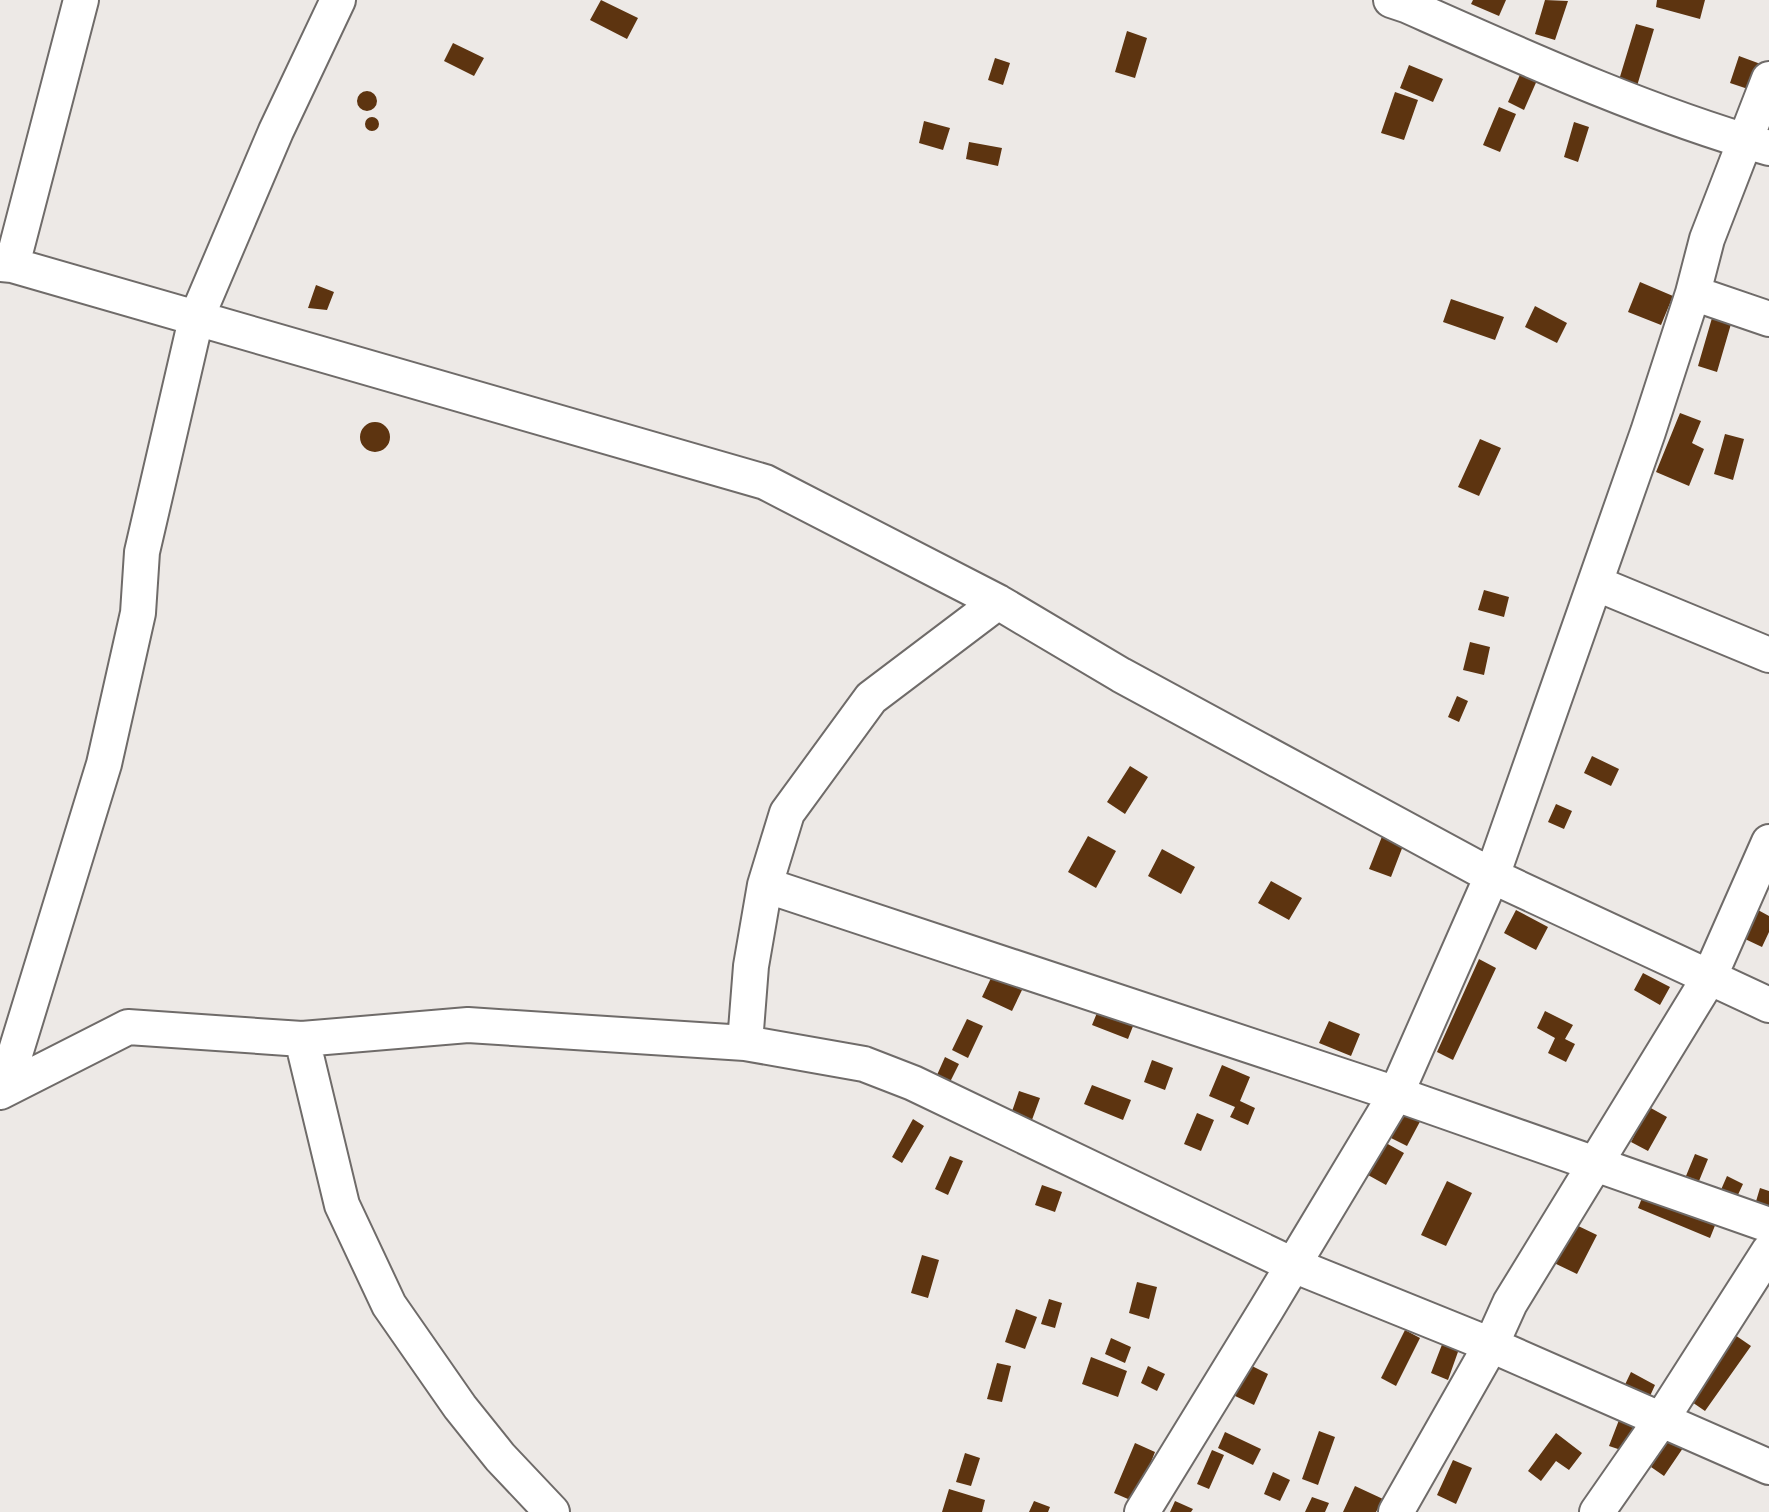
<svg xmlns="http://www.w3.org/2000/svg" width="1769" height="1512" viewBox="0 0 1769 1512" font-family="'Asap Condensed',sans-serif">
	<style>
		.building { fill: #5d3410 }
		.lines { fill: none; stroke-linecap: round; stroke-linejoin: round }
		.minor-casing { stroke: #6f6b69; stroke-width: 38 }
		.minor { stroke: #fff; stroke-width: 34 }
	</style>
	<rect width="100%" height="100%" fill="#ede9e6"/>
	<!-- building -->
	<path class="building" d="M601,0L638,18L627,39L590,20Z
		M1473,0H1506L1499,16L1471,4Z
		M1545,0L1568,1L1555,40L1535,34Z
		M1657,0H1705L1700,19L1656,7Z
		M1636,24L1654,29L1637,86L1619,80Z
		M1127,31L1147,38L1135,78L1115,72Z
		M453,43L484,58L474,76L444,61Z
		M1739,56L1766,66L1757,92L1730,83Z
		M995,58L1010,63L1003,85L988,80Z
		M1409,65L1443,79L1433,102L1400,88Z
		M1522,70L1538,78L1524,110L1508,102Z
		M357 101a10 10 0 1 1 20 0a10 10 0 1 1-20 0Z
		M1395,92L1418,100L1404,140L1381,133Z
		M1499,107L1516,114L1500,152L1483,145Z
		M365 124a7 7 0 1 1 14 0a7 7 0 1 1-14 0Z
		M924,121L950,128L943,150L919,143Z
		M1574,122L1589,127L1578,162L1564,157Z
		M969,142L1002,148L998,166L966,159Z
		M1640,282L1673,296L1661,325L1628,312Z
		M316,285L334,292L327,310L308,308Z
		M1451,299L1504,317L1495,340L1443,322Z
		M1535,306L1567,323L1557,343L1525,327Z
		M1712,318L1731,324L1717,372L1698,366Z
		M1680,413L1701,421L1692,443L1704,449L1689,486L1656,472Z
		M360 437a15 15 0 1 1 30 0a15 15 0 1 1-30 0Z
		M1725,434L1744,439L1733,480L1714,474Z
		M1480,439L1501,448L1479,496L1458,487Z
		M1484,590L1509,597L1504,617L1478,610Z
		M1470,642L1490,647L1484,675L1463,670Z
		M1457,696L1468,701L1459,722L1448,717Z
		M1592,756L1619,769L1611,786L1584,773Z
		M1130,766L1148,777L1125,814L1107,802Z
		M1556,804L1572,811L1564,829L1548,822Z
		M1385,829L1406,838L1391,877L1369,869Z
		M1088,836L1116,851L1096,888L1068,872Z
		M1162,849L1195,867L1181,894L1148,876Z
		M1271,881L1302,898L1289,920L1258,903Z
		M1516,910L1548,927L1536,950L1504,933Z
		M1758,910L1769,916V932L1762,947L1745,939Z
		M1479,959L1496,968L1453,1060L1437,1052Z
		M1643,973L1670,987L1660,1005L1634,990Z
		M992,976L1022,990L1012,1011L982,997Z
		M1099,1008L1135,1021L1128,1039L1092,1025Z
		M1545,1011L1573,1025L1565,1039L1575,1044L1566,1062L1548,1053L1555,1038L1537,1028Z
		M967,1019L983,1026L968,1058L952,1050Z
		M1329,1021L1360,1034L1351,1056L1319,1043Z
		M945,1057L959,1064L950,1082L937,1075Z
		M1152,1060L1173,1068L1165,1090L1144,1082Z
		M1222,1065L1250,1077L1240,1101L1255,1108L1248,1125L1230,1117L1235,1107L1209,1096Z
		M1092,1085L1131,1100L1123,1120L1084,1104Z
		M1019,1091L1040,1098L1029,1128L1009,1120Z
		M1405,1105L1424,1114L1407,1146L1389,1137Z
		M1649,1107L1667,1117L1648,1151L1631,1142Z
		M1197,1113L1214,1120L1201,1151L1184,1144Z
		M913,1119L924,1126L902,1163L892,1157Z
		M1386,1143L1404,1153L1386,1185L1368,1175Z
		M1695,1154L1708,1159L1699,1181L1686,1176Z
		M950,1156L963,1161L948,1195L935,1189Z
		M1727,1176L1743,1184L1736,1199L1720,1192Z
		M1447,1181L1472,1193L1446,1246L1421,1235Z
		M1042,1185L1062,1192L1055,1212L1035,1205Z
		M1760,1188L1769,1191V1209L1754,1208Z
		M1644,1193L1716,1223L1710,1238L1638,1208Z
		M1572,1223L1597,1235L1577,1274L1552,1262Z
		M922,1255L939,1260L928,1298L911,1293Z
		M1137,1282L1157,1287L1149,1319L1129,1313Z
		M1049,1299L1062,1303L1055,1328L1041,1324Z
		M1016,1309L1037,1317L1025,1349L1005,1342Z
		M1405,1330L1420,1338L1396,1386L1381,1378Z
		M1735,1335L1751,1346L1705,1411L1689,1400Z
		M1111,1338L1131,1347L1125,1363L1105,1354Z
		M1443,1342L1459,1349L1448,1380L1431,1373Z
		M1091,1357L1127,1371L1118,1397L1082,1384Z
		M997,1363L1011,1366L1002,1402L987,1399Z
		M1248,1364L1268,1374L1254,1405L1233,1395Z
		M1148,1366L1165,1374L1157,1391L1141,1383Z
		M1631,1372L1655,1385L1646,1405L1621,1393Z
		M1619,1420L1637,1427L1627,1452L1609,1446Z
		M1319,1431L1335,1437L1318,1485L1302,1479Z
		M1225,1432L1261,1449L1253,1465L1218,1448Z
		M1556,1433L1582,1453L1569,1470L1556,1461L1541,1481L1528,1471Z
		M1670,1438L1683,1448L1664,1476L1651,1467Z
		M1135,1443L1155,1452L1135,1502L1114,1493Z
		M1212,1450L1224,1455L1209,1489L1197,1484Z
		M965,1453L980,1458L971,1486L956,1482Z
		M1453,1460L1472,1468L1456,1504L1437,1495Z
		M1273,1472L1290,1480L1280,1501L1264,1494Z
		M1355,1486L1383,1499L1376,1512H1343Z
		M949,1489L985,1500L982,1512H942Z
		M1312,1497L1329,1503L1325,1512H1305Z
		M1034,1501L1050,1507L1048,1512H1029Z
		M1175,1501L1193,1509L1191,1512H1170Z"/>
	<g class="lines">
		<!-- minor casing -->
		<g class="minor-casing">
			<path id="minor" d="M1391,0L1406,5C1523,57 1646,113 1769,148
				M0,264L12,265L81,0
				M12,265L765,482L998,602L1121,675L1492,876L1769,1005
				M1693,293L1769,319
				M1595,583L1769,655
				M765,885L1396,1094L1769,1225
				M302,1039L342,1205L389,1305L460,1407L500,1457L552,1512
				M745,1043L751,966L765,885L787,813L871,698L998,602
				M4,1090L104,764L138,613L142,552L196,319L276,131L338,0
				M0,1092L128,1027L302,1039L468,1025L745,1043L864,1064L913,1083L1293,1265L1491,1345L1769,1467
				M1142,1512L1266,1310L1396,1094L1492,876L1648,432L1693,293L1707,239L1769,79
				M1396,1512L1491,1345L1510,1303L1709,978L1769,842
				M1597,1512L1661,1420L1769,1251"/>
		</g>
		<!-- minor -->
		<use href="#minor" class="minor"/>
	</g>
</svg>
